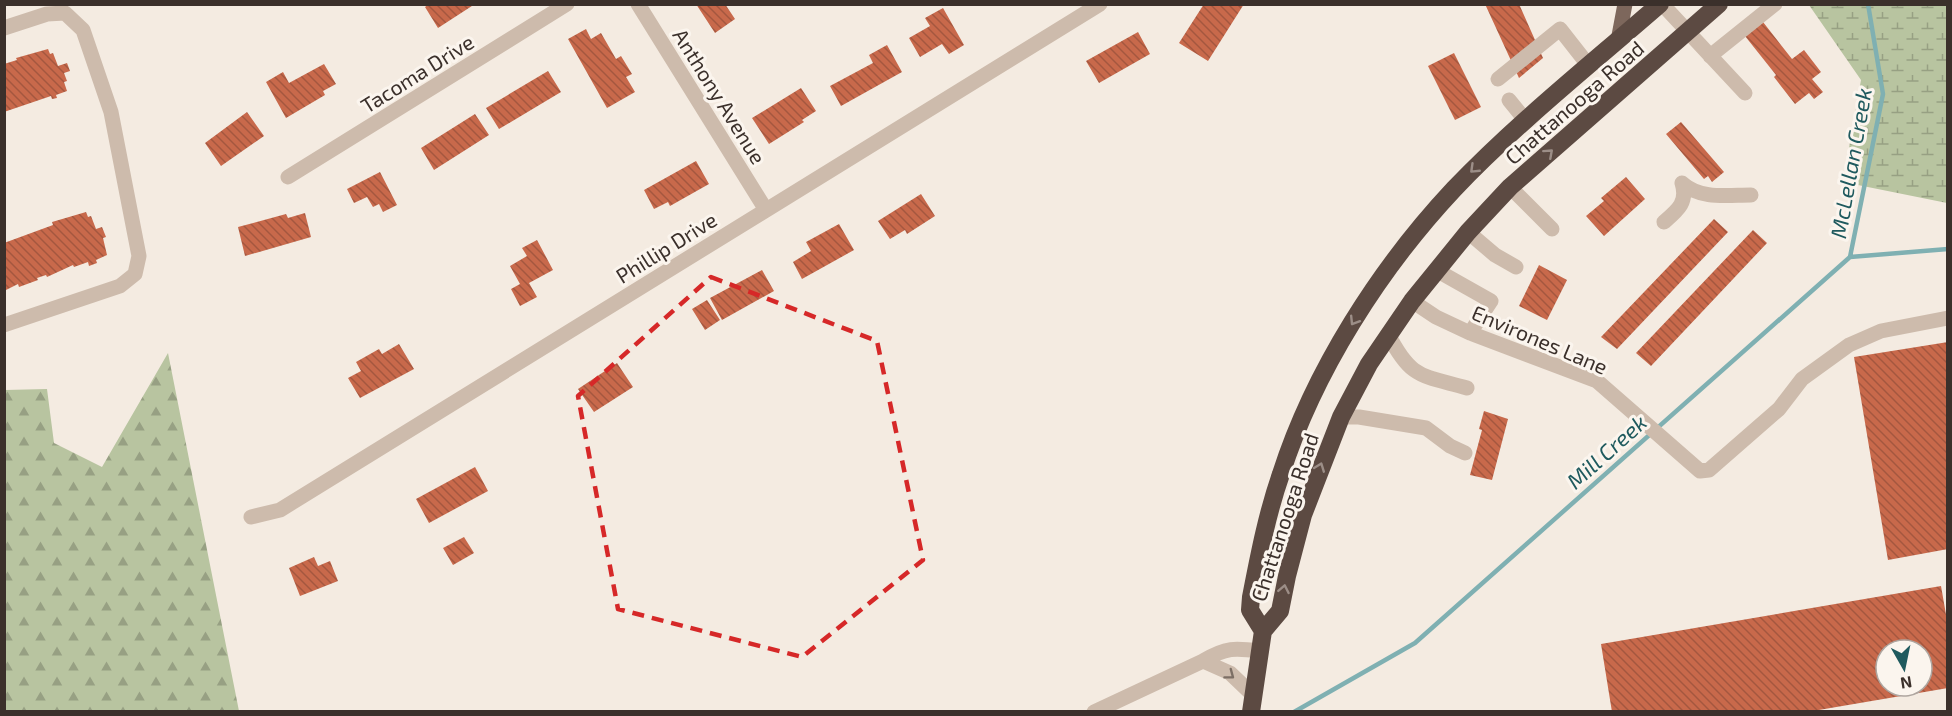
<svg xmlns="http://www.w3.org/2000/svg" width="1952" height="716" viewBox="0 0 1952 716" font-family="'Exo 2',sans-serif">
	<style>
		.forest { fill: url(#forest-firs) }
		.wetland { fill: url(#wetland-marsh) }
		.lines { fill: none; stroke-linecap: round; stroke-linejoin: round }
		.stream { stroke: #7fb0b2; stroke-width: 4.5 }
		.building { fill: url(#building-back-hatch); fill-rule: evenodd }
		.minor { stroke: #cdbbac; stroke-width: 15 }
		.major { stroke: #7d675c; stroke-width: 15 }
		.highway { stroke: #5c4a42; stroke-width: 18 }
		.oneway { stroke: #9c8e87 }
		.oneway2 { stroke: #7d6f65 }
		.marked { fill: none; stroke: #d62828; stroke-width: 4.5; stroke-dasharray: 12 8; stroke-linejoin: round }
		.labels { text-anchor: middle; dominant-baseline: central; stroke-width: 6; stroke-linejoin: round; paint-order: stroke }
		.street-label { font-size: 21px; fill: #3b302b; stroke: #fbf5ee }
		.water-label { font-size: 22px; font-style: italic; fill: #1f5a5e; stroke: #fbf5ee }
	</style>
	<defs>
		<pattern id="forest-firs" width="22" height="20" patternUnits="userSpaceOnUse" patternTransform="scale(1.5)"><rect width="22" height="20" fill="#b8c4a0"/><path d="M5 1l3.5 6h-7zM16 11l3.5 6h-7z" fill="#97a083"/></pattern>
		<pattern id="wetland-marsh" width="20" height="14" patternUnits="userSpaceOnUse" patternTransform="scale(1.5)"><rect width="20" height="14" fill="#b8c4a0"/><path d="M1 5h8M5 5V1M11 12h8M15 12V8" fill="none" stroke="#97a083"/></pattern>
		<pattern id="building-back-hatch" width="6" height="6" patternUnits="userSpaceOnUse" patternTransform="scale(1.5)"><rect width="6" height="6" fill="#c8694b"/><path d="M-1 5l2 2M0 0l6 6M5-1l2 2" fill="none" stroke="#a4573f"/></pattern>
	</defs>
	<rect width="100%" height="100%" fill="#f4ebe1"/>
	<!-- forest -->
	<path class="forest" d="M168,353L239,711H5V390L47,389L54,443L102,467Z"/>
	<!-- wetland -->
	<path class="wetland" d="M1809,5H1947V203L1843,182L1861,80Z"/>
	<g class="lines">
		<!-- stream -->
		<path class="stream" d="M1850,257L1883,94L1868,4
			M1294,712L1415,643L1850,257L1948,249"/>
	</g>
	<!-- building -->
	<path class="building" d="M429,4H475L438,28L425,7Z
		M696,4H725L735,19L715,33Z
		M1204,4H1244L1208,61L1179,43Z
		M1485,4H1519L1543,58L1519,78Z
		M943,8L964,45L949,54L942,44L920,57L909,38L930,26L925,18Z
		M1763,22L1792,59L1804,50L1821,72L1812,79L1823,92L1814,99L1809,93L1795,104L1774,77L1776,75L1745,36Z
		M586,29L591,39L601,33L616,59L621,56L632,74L626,77L635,92L607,108L568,39Z
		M1138,32L1150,54L1099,83L1086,61Z
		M887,45L902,72L841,106L830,86L873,63L869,55Z
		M48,49L50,54L53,53L58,66L67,63L70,71L64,73L67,81L64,82L67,91L56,95L57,98L52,99L51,96L4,112V64L17,60L16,58Z
		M1454,53L1481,107L1455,120L1428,66Z
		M324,64L336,84L323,91L325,95L286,118L266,82L283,72L289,83Z
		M548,71L561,92L499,129L486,108Z
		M801,88L816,111L802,120L804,122L769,144L752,118Z
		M247,112L264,136L221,166L205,143Z
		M475,114L489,135L434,170L421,148Z
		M1681,122L1724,172L1712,182L1708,176L1704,179L1666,134Z
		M696,161L709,184L670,206L668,202L654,209L644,190Z
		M380,172L397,205L383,212L379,204L373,207L367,197L354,203L347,189Z
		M1626,177L1645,199L1604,236L1586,216L1604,201L1601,198Z
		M921,194L935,216L907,234L905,230L890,239L878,221Z
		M86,212L88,217L91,216L96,229L102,227L106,237L103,238L107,255L96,260L97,263L89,266L88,262L74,267L73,265L47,277L46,275L37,278L38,280L19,287L18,284L4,291V243L53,225L52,222Z
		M305,213L311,237L245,256L238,227L286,214L288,218Z
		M1714,219L1728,232L1617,349L1601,337Z
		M839,224L854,250L802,279L793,262L811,251L806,242Z
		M1753,230L1767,243L1651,366L1636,353Z
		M537,240L553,270L529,283L537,297L520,306L511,289L520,284L510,266L527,256L522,248Z
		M1539,265L1567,280L1547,320L1519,306Z
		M762,270L774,291L722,320L710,298Z
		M707,300L720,320L705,330L692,309Z
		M1948,342V549L1888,560L1854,357Z
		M399,344L414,369L360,398L348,378L361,371L356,362L379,349L382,354Z
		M617,363L633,387L594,412L578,389Z
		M1484,411L1508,419L1492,480L1470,475L1482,430L1479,429Z
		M475,467L488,491L429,523L416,499Z
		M464,537L474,553L453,565L443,548Z
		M314,557L318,566L330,561L338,581L300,596L289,568Z
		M1941,586L1948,626V688L1807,712H1612L1601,644ZM1886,650H1922V686H1886Z"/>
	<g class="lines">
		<!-- minor -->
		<path class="minor" d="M638,4L766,210
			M1662,4L1745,93
			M4,28L47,14L65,13L83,30L111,112L139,256L135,274L120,286L4,325
			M1710,56L1775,4
			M1498,79L1560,29L1589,66
			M1509,100L1526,121
			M288,177L567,4
			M1682,183C1701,200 1728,195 1751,195
			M1510,187L1552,229
			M1664,222C1678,210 1688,202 1682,183
			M1468,232L1495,255L1516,267
			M1436,270L1491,301L1470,333
			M1412,301L1436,317L1470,333L1597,381L1700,471L1709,470L1779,409L1802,379L1849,345L1881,331L1948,318
			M1388,334C1411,379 1421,375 1467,388
			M1341,417H1359L1426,428L1450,446L1465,453
			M251,517L280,510L1100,4
			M1203,661L1230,673L1253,695
			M1094,712L1203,661C1226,647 1235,648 1260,651"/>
		<!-- major -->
		<path class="major" d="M1618,41L1625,4"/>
		<!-- highway -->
		<path class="highway" d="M1263,631L1280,611L1287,576L1303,515L1341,417L1369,364L1412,301L1468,232L1510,187L1719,4
			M1263,631L1250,610L1251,597C1259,556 1267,514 1281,474C1314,371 1380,268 1454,189C1517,123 1590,65 1660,4
			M1251,712L1263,631"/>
	</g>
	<!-- one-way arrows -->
	<defs><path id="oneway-chevron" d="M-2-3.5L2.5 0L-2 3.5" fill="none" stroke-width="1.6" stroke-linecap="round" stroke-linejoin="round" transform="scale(1.5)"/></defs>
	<g class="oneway">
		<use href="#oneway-chevron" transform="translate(1549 153) rotate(-42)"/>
		<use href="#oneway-chevron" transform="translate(1474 169) rotate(136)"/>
		<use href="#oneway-chevron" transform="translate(1354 321) rotate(122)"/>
		<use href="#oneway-chevron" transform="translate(1320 467) rotate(-69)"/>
		<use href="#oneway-chevron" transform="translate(1284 589) rotate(-79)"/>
	</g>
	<use class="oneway2" href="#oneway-chevron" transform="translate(1230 675) rotate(37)"/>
	<!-- marked area -->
	<path class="marked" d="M711,277L877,341L923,560L802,657L618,609L578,396Z"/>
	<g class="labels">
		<!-- street labels -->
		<g class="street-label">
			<text transform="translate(417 73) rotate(-32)">Tacoma Drive</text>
			<text transform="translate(720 96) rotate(58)">Anthony Avenue</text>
			<text transform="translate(1574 102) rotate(-41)">Chattanooga Road</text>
			<text transform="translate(666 247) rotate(-32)">Phillip Drive</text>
			<text transform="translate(1540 339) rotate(23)">Environes Lane</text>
			<text transform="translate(1284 517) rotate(-72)">Chattanooga Road</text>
		</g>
		<!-- water labels -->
		<g class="water-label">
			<text transform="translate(1850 163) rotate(-80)">McLellan Creek</text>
			<text transform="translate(1606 451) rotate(-42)">Mill Creek</text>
		</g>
	</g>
	<!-- border -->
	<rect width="1952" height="716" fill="none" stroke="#3b302b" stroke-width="12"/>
	<!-- north arrow -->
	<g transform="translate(1904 668) rotate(171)"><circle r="28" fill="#fbf5ee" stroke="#aea6a0" stroke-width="1.5"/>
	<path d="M0-4.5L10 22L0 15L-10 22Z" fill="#1f5a5e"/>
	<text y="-9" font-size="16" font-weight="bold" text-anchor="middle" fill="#3b302b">N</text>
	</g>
</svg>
